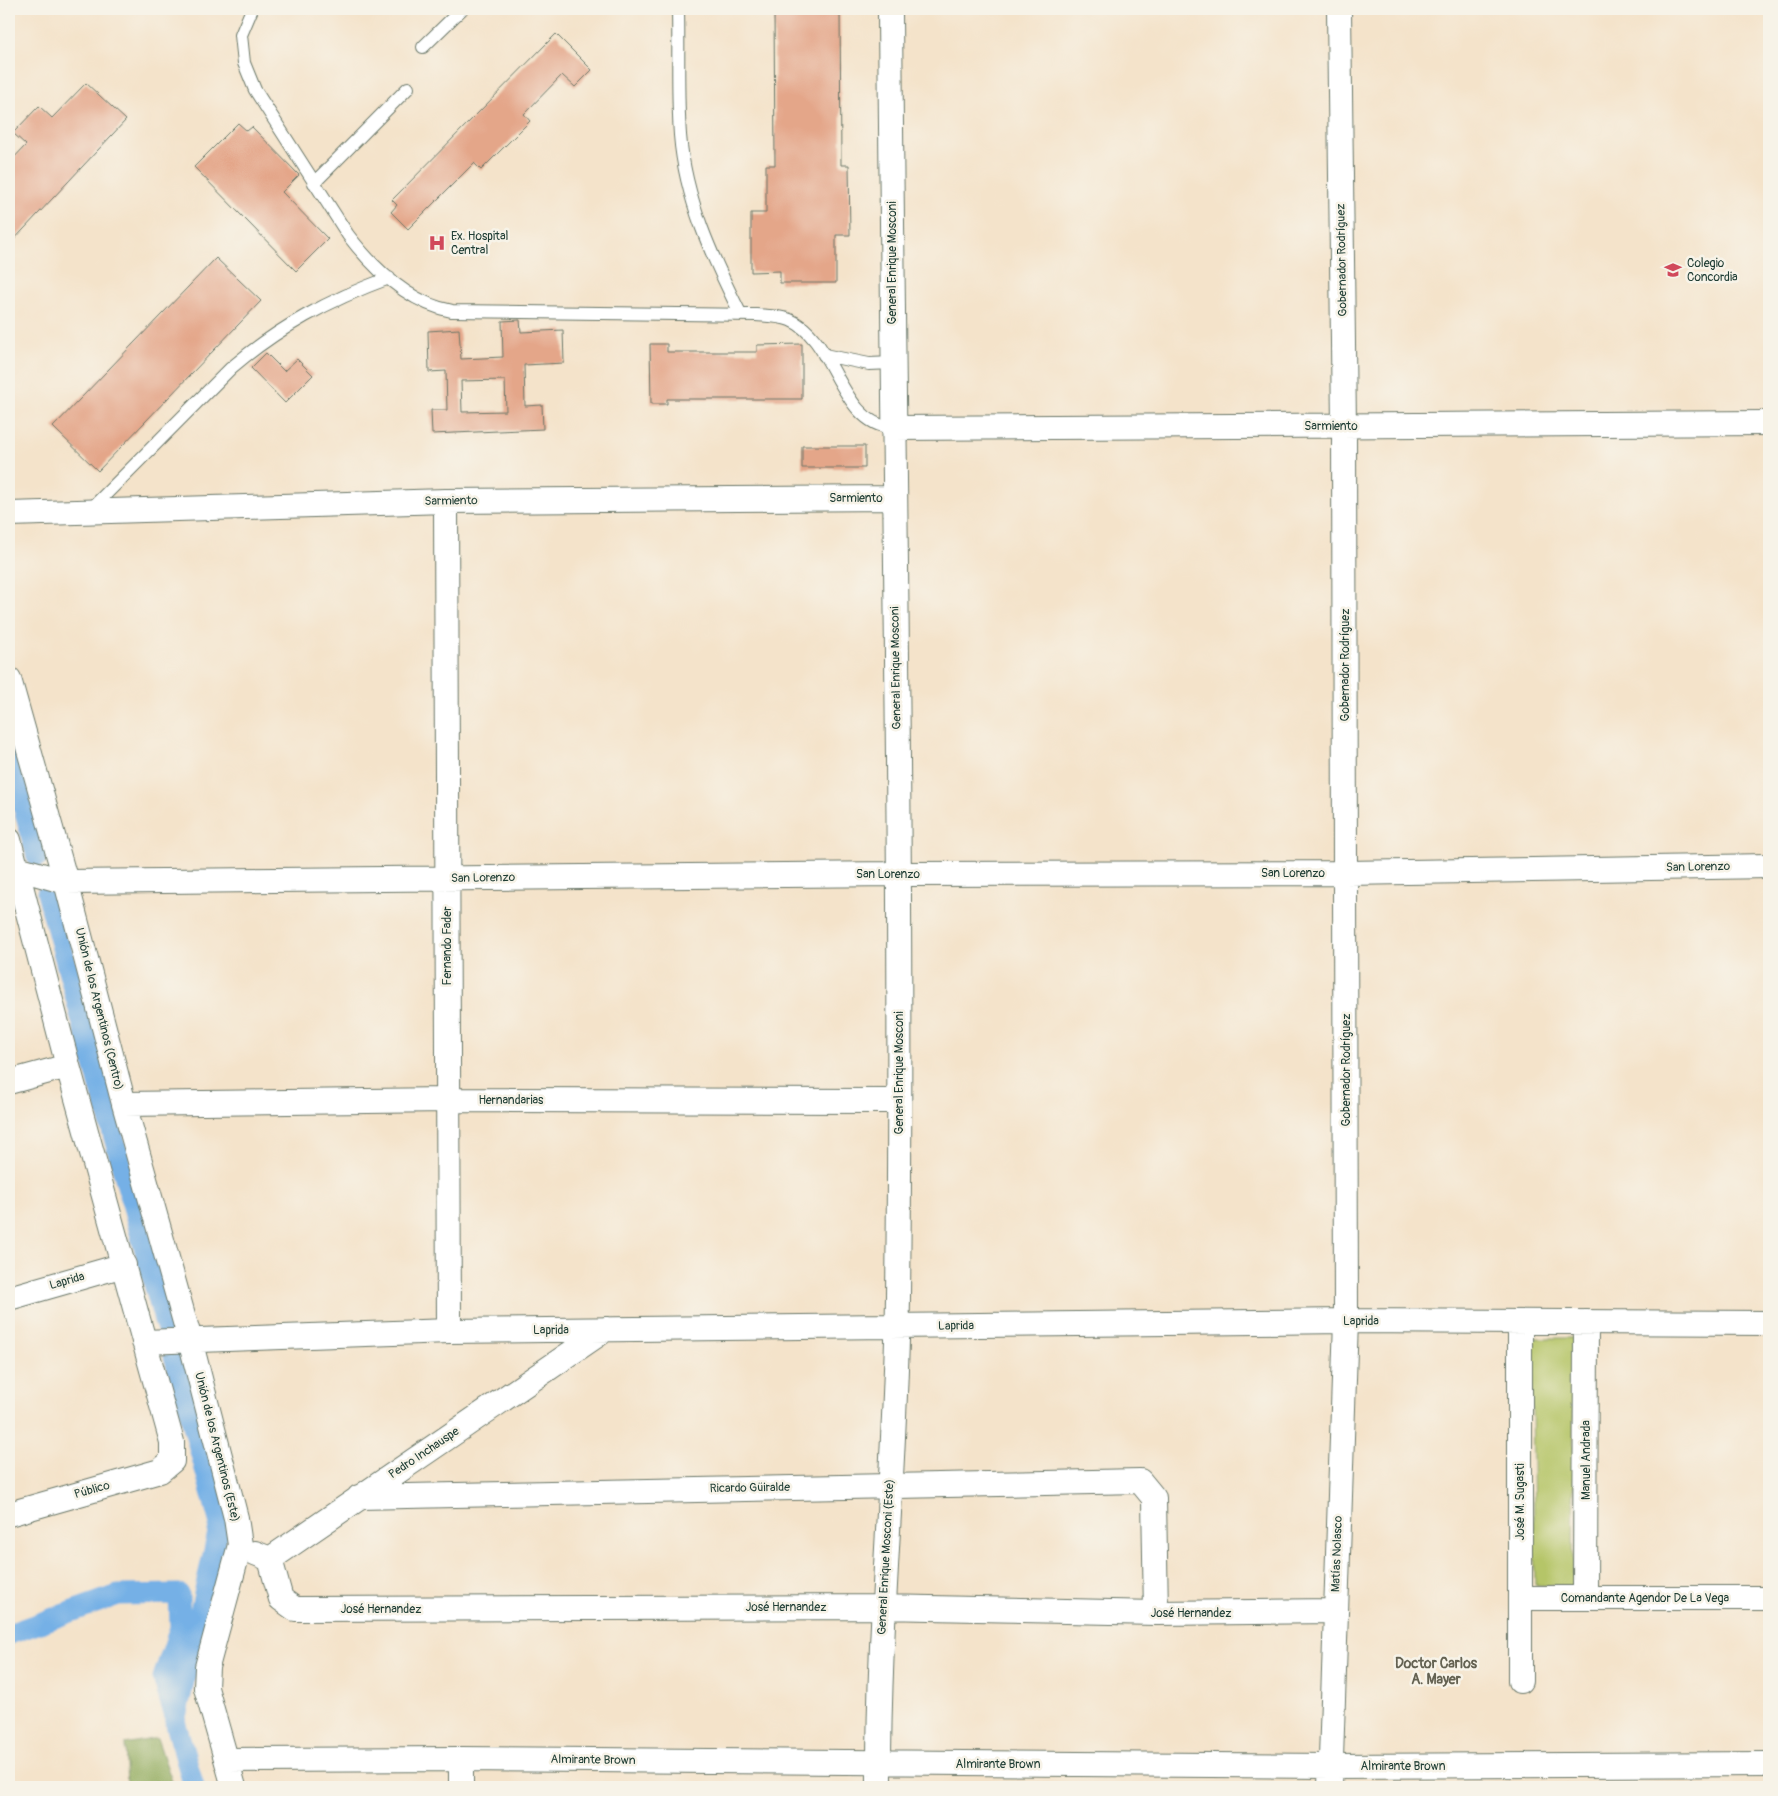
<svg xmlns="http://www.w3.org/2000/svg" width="1778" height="1796" viewBox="0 0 1778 1796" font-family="Pangolin,sans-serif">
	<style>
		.green { fill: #b5c568; stroke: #6a814e }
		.forest { fill: #90aa5c; stroke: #587448 }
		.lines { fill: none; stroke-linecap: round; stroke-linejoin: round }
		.canal { stroke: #74b0e6; stroke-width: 21 }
		.building { fill: #e4a689; fill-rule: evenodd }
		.lane-casing { stroke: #6a7768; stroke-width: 14 }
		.street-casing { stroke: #6a7768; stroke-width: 26 }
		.lane { stroke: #fff; stroke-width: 12 }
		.street { stroke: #fff; stroke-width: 24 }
		.labels { text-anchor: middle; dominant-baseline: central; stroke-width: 5; stroke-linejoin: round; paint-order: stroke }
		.poi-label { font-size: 12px; fill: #1f3d34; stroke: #f7f3e8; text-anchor: start }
		.street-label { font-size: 12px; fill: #1f3d34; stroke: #f7f3e8 }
		.neighbourhood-label { font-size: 14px; font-weight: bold; fill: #646252; stroke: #f7f3e8 }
	</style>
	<rect width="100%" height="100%" fill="#f7f3e8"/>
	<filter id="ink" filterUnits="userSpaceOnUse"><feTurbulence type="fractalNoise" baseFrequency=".02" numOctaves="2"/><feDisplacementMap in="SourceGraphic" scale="10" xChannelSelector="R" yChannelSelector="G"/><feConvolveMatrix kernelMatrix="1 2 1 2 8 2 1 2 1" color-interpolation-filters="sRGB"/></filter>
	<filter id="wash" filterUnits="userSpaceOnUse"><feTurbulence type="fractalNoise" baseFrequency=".0096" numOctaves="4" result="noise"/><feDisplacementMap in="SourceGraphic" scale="20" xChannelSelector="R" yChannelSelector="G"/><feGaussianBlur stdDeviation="1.12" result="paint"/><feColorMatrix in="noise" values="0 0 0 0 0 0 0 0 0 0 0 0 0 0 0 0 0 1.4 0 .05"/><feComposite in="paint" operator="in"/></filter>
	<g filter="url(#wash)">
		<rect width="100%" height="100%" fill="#f4e3ca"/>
		<!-- green -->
		<path class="green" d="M1531,1338H1574L1573,1586L1535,1585Z"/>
		<!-- forest -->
		<path class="forest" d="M157,1738L174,1787H127L125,1744Z"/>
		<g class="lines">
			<!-- canal -->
			<path class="canal" d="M9,755L37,857
				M47,893L165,1324
				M174,1356L220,1524L175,1721L194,1787
				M9,1634L118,1595L179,1594L180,1628L163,1678L175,1717"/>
		</g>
		<g id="blocks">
			<!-- building -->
			<path class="building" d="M774,9H840L841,165H849L850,235H836V283H780V271L751,272V213H766V165H775Z
				M556,34L592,70L575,87L562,75L524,114L530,121L481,170L474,163L408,229L391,212L397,205L392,200Z
				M86,83L126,120L9,245V163L26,145L13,133L39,106L52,118Z
				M238,123L247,131L252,127L299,175L282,192L328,239L296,271L194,167Z
				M216,258L261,301L98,471L53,427Z
				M520,320L521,332L563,330L564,363L524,365L525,406L542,405L543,429L432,434L431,410H447L446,371L429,372L428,331L459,329L461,359L503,357L502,321ZM505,380L506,411L462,412L461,381Z
				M650,344H667V352H757V345L802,344V399H667V404H651Z
				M266,353L284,371L297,359L313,375L285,403L251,368Z
				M802,446H865V468H802Z"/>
		</g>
	</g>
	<g filter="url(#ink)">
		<use href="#blocks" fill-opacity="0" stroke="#6a7768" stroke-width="1"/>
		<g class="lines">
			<!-- lane casing -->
			<g class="lane-casing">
				<path id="lane" d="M252,9L241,35L244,63L255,90L348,235C374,269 409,303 452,311L756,315C767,316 780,316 790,320C836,339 839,424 893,428
					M678,9C679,51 677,93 680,135C685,199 713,259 741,315
					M423,47L462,9
					M314,183L408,88
					M824,355L869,364L893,363
					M90,510L231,368C279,327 329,300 389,278"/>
			</g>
			<!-- street casing -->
			<g class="street-casing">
				<path id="street" d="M893,428L1769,423
					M446,501L449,1331
					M9,514L446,501L894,498
					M9,679L66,882L124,1104L190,1340L236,1518L240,1545L207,1667L206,1688L234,1787
					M9,840L68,1066L172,1442V1461L160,1471L9,1514
					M9,870L17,868L66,882L899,874L1346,873L1769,866
					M9,1082L68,1066
					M124,1104L447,1100L899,1101
					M9,1298L124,1265
					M144,1342L449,1331L1346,1321L1769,1323
					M359,1497L1140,1481L1154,1498L1156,1613
					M255,1553L270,1559L606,1329
					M270,1559L281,1599L295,1609L883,1607L1156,1613L1335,1611
					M1520,1598H1769
					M1585,1598L1586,1322
					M1520,1681V1322
					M227,1760L461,1759L1331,1766L1769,1764
					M461,1787V1759
					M879,1787C878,1623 896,1460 898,1296C903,867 893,438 890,9
					M1330,1787L1346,1321L1344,426L1339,9"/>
			</g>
			<!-- lane -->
			<use href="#lane" class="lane"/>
			<!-- street -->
			<use href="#street" class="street"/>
		</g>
	</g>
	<!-- icons -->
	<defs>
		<g id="hospital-bare" transform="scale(1.35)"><path d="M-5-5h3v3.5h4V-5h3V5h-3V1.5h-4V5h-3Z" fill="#d1495b" stroke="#f7f3e8" stroke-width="2.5" paint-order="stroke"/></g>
		<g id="school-bare" transform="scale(1.35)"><path d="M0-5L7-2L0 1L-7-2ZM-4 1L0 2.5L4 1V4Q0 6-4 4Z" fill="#d1495b" stroke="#f7f3e8" stroke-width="2.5" paint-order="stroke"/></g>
	</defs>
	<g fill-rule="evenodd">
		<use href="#hospital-bare" x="437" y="243"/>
		<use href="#school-bare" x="1673" y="270"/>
	</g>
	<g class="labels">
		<!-- poi labels -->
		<g class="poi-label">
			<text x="451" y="236">Ex. Hospital<tspan x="451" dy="14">Central</tspan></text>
			<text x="1687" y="263">Colegio<tspan x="1687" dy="14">Concordia</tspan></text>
		</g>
		<!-- street labels -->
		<g class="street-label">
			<text transform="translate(1342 260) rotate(-91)">Gobernador Rodríguez</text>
			<text transform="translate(892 263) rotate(-90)">General Enrique Mosconi</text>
			<text x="1331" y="426">Sarmiento</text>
			<text x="856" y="498">Sarmiento</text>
			<text transform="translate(451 501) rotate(-1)">Sarmiento</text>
			<text transform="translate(1345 665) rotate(-90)">Gobernador Rodríguez</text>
			<text transform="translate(896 668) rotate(-91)">General Enrique Mosconi</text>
			<text transform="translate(1698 867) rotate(-1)">San Lorenzo</text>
			<text x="1293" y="873">San Lorenzo</text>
			<text x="888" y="874">San Lorenzo</text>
			<text transform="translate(483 878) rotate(-1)">San Lorenzo</text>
			<text transform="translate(447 946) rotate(-90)">Fernando Fader</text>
			<text transform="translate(99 1009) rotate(76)">Unión de los Argentinos (Centro)</text>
			<text transform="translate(1346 1070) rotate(-90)">Gobernador Rodríguez</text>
			<text transform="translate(899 1073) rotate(-90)">General Enrique Mosconi</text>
			<text x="511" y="1100">Hernandarias</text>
			<text transform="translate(67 1281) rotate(-16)">Laprida</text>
			<text x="1361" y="1321">Laprida</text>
			<text transform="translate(956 1326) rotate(-1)">Laprida</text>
			<text x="551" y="1330">Laprida</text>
			<text transform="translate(217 1447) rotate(76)">Unión de los Argentinos (Este)</text>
			<text transform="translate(424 1453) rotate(-34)">Pedro Inchauspe</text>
			<text transform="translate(1586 1460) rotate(-90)">Manuel Andrada</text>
			<text transform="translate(750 1488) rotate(-1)">Ricardo Güiralde</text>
			<text transform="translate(92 1490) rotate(-16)">Público</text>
			<text transform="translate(1520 1502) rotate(-90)">José M. Sugasti</text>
			<text transform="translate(1337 1554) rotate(-88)">Matías Nolasco</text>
			<text transform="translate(886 1557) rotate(-87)">General Enrique Mosconi (Este)</text>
			<text x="1645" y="1598">Comandante Agendor De La Vega</text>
			<text x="786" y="1607">José Hernandez</text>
			<text x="381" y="1609">José Hernandez</text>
			<text x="1191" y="1613">José Hernandez</text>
			<text transform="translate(593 1760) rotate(1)">Almirante Brown</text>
			<text x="998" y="1764">Almirante Brown</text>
			<text x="1403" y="1766">Almirante Brown</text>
		</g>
		<!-- neighbourhood labels -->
		<g class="neighbourhood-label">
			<text x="1436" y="1663">Doctor Carlos<tspan x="1436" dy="16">A. Mayer</tspan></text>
		</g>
	</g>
	<!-- margin -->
	<rect width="1778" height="1796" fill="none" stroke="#f7f3e8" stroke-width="30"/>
</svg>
